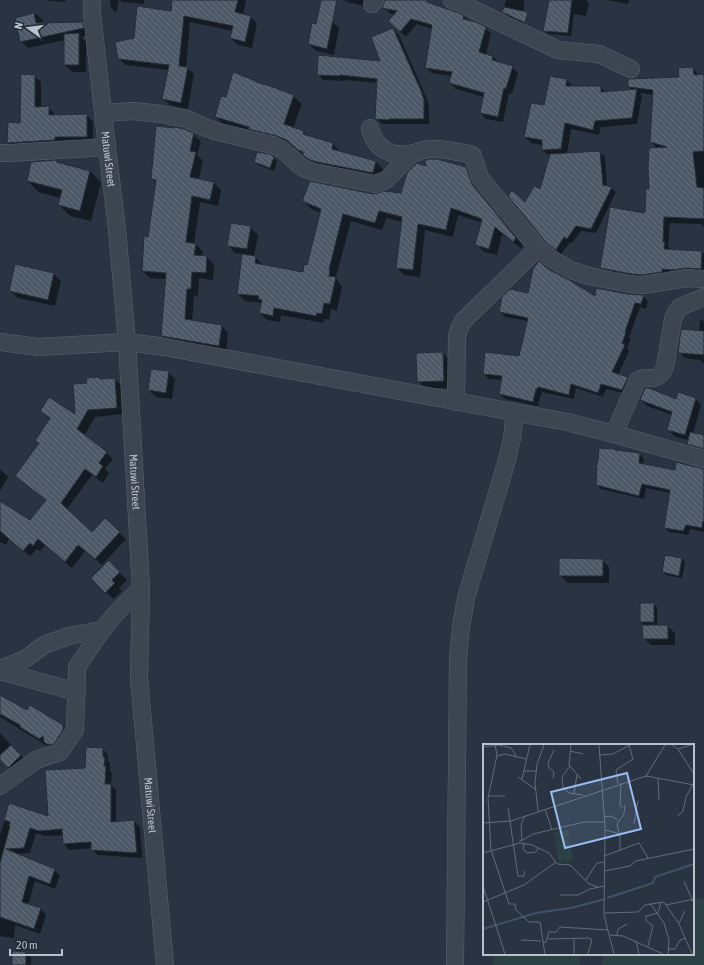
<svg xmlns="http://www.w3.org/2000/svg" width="704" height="965" viewBox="0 0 704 965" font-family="'Asap Condensed',sans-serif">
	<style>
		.green { fill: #2c4143 }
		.shadow { fill: #0007 }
		.building { fill: url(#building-back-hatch); stroke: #242c38 }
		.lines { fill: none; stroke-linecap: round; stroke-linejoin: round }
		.minor-casing { stroke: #5b636e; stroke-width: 18 }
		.minor { stroke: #3d4551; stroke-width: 17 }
		.labels { text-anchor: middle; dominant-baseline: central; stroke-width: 3.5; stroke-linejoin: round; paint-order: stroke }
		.street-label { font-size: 11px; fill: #bac1cb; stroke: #222a36 }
		.inset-river { fill: none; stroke: #405269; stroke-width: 2 }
		.inset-road { fill: none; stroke: #636c78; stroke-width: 1 }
		.view { fill: #99bcf1; fill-opacity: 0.15; stroke: #99bcf1; stroke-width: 2 }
		.inset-edge { fill: none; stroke: #bac1cb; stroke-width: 2 }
	</style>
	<defs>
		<pattern id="building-back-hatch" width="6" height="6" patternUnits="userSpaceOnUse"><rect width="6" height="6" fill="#4d5966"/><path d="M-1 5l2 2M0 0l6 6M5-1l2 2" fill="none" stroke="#656f7b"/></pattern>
	</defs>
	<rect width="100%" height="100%" fill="#293341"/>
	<!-- green -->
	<path class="green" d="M693,898L704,899V965H602L603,954H693Z
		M494,954H581L580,965H493Z"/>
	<!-- shadow -->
	<path class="shadow" d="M48,0H65V2L49,1Z
		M110,0H119L116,13L111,8Z
		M120,0H144V4L122,2Z
		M219,0H246L243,15L250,17L257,23L252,48L238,45L231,38L233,31L190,22L186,68H187L194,74L188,109L170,105L163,99L169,70L126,65L119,59L135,38L176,13Z
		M344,0H371L367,7L347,2Z
		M386,0H417L458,14L464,17L468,21L485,28L491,33L486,54L493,56L498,62L512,67L518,73L512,94L509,93L503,122L486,119L481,113L484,97L456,89L450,83L452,76L432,73L426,67L432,29L417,24L406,37L389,21L395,14H391L385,8Z
		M506,0H524L523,24L509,18L503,12Z
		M550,0H586L589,3L586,16L574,14L571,36L548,34L544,30Z
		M607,0H629L628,4Z
		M36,14L43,20V23H82L89,29L90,35L81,37L86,42V72H72L65,65V40L28,48L21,41L16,18Z
		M332,21L339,28L334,55L316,51L309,44L316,25Z
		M393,29L399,35L427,99L429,106V124H382L376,118L378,83L346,80V81L323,80L318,74L382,62Z
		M692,68L698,74L699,76L704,75V227L701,224L670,223L668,247L671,249L702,252L704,254V274L648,281L607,274L601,268L645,213L657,148L651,142L654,95L640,93L642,96L637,124L601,127L599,135L571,129L567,154L600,152L605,157L607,187L611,188L616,192L596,233L581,231L572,243L570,242L561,254L551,246L526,204L541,190L551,156H549L543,150V145L531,143L525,137L545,106L566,80L573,86L601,87L606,93L632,90L629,87L680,77Z
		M34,76L41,82V108L48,107L55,114V115H87L93,122V143L14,149L8,143L21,124Z
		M258,84L293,96L302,104L293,128L303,132L308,137L333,144L341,152L376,162L384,170L381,181L314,164L297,149L286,144L224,125L216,117L226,98Z
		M193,134L201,142L197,155L203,161L199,179L214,183L221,190L218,206L200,202L194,244H196L203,252L202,257H207L214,265L213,280L199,278L198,296L194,295L192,321L221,325L228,333L226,353L169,343L162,336L167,279L150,278L143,271L149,238L156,183L152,178Z
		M274,158L277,161L274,171L258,165L255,161Z
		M59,164L90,171L101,182L91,221L70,216L59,205L61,198L38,192L28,181Z
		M428,168H465L473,175L479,193L523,246L521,248L502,234L497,255L484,252L477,245L482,223L458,215L453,237L425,230L420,277L404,275L397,268L402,222L386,218L382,230L351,221L336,277L337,280L342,286L337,311L331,309L329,320L324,319L323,323L281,315L280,322L267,320L260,313L262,303L245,301L238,294L243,254L235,253L228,245L250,227L258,235L254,257H255L263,265L304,273L308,266L321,213L311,209L303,201L373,195L402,194Z
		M547,270L595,298L628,295L643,296L648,301L646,309L640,307L629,337L631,339L627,348L629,351L618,375L628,377L633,382L627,394L606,389L603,397L576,388L574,399L542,392V394H541L538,406L505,399L500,394L502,380L489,379L484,374L520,357L528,321L505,317L500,312L529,294Z
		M54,274L61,281L55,306L18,298L10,291Z
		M700,320L704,321V364L700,360L685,358L679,352L699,332Z
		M443,353L450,360L451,388H425L418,381Z
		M168,372L175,379L172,399L156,397L149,390Z
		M100,378L101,380L114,379L121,385L123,414L95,417L84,436L106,452L113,459L105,469L109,473L103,483L92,475L67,509L92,533L105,520L126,539L102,565L85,551L72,568L45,545L40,551L37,549L30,556L9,539L6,545L0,542V502L31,522L47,500L23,482L16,476L40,444L37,441L50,419L41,411L76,416L88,384Z
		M695,398L701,405L691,441L674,436L668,429L672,415L647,406L641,400H676Z
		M615,450L617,452L640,454L644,459L643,465L676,471L704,474V532L690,529L688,535L669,532L665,527L671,493L646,488L644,499L601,489L597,484Z
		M0,469L8,477L0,491Z
		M666,556L682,559L685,562L682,578L666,575L663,572Z
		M602,560L609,567V583H568L560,575Z
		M116,569L127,580L119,588L122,591L113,599L92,578Z
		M654,604L657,607V626H667L675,633V645H651L644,638L643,624L641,622Z
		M0,696L27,711L30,706L64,728L72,735L52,749L48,745L47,746L0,717Z
		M0,733L24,759L12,770L0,758Z
		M103,749L108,755V761L110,763V771L112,773L111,785L116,790V823L134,821L140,827L142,858L98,855L92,850V848L69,850L64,844L63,835L45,836L36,833L30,853L16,854L54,870L60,875L55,889L35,881L28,905L41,909L46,915L40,934L15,925L14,938L0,936V835L10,804L49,817L86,769Z
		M26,953L31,958V965H13Z"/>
	<!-- building -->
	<path class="building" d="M172,0H238L235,12L251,16L245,42L230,38L233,26L184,16L179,66L188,67L181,103L162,99L169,65L118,59L115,42L134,38L137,6L171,11Z
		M321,0H337L327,49L308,44L312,23L316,24Z
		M385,0H427V2L459,13L464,16L463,19L476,22L486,27L479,52L493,56L492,60L513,66L506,89L504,88L498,117L480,113L484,93L449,83L452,72L425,68L432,25L411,19L400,32L388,21L397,11L382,8Z
		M549,0H572L568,33L543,31Z
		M504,7L528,12L525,23L502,12Z
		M34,13L36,23L83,22L84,28L20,42L15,18Z
		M393,28L422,93L424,100V119H389V120L375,119L377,79L340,75V76L317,75L318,55L380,61L371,37Z
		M79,33V65H64V34Z
		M693,67L694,75L704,74V151L693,152L697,187L704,188V219L664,217L663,242H665L664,249L702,251L701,269L687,268L673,270L662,269V272L642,275L631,274L600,268L610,207L644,213V212H645L646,188L649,189L648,168L649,148L667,147L650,142L653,90L628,87V79L679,77L678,68Z
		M233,72L256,81V82L270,86L294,95L284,124L304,131L303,134L333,143L332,149L376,161L373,173L317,162L310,160L303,155V152L298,150L288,141L277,136L248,129L249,127L215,117L221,96L226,97Z
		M21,74L35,75V107L49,106V115L87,114V137H55V140L7,143L8,122L20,123Z
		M550,76L567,79L566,86H601V92L637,89L632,118L595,121L593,130L565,123L561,149L542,150V140L524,137L531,103L544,105Z
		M156,126L174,128L175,127L184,129L194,133L190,151L196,152L190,177L214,182L210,200L192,196L186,242L196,244L194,255L207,256L206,273L192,272L191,289H187L185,319L222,325L219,346L161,336L166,273L142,271L144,236L148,237L156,180L151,179Z
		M600,151L603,185L612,187L591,229L576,226L567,239L564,237L556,250L545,241L508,196L512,190L525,202L534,186L540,189L550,154Z
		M257,152L270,154L274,157L270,168L254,162Z
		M429,159H437L466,167L472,184L516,238L513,242L495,227L489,249L475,245L482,219L451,208L446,230L418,224L413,270L396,268L402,217L379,211L375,223L343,214L329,270H330L329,276L336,277L330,304L324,303L322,314L317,313L316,316L274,308L273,316L259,313L262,300L258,299L259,296L237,294L242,254L256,256L255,263L303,272L304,264L307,265L321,209L302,201L310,181L373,194L378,193L384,191L401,193L407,173L417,163L426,166L425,160Z
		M56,160L57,162L90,171L80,211L58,205L62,190L27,181L31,162Z
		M231,223L251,226L247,249L227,246Z
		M539,261L548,269L569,280L595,296L596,288L628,294L644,295L641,304L635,303L625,332L626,333L622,343L625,345L612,372L628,377L622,390L601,384L598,393L571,384L569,395L538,387L537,389H536L533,402L499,394L502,376L483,374L485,352L519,356L528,318L499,312L502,297L510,289L528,293L533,269Z
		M15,264L54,273L48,300L9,291Z
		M681,329L704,331V355L678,353Z
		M443,352L444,381L417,382L416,353Z
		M151,369L169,371L166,393L148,390Z
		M100,377V379L115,378L117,408L88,410L77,429L107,452L99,463L103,466L96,477L85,469L61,503L92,532L105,518L120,532L95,559L78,545L65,562L38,539L33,546L30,543L23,551L0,531V501L30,520L46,500L15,476L39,443L35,441L50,418L40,411L49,397L75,414L73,384L87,383L86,378Z
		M645,388H649L676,399L678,392L696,398L685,435L667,430L672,412L640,400Z
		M690,432L704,435V449L687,444Z
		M599,448L615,449V450L640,453L639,463L675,470L676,462L704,469V522L703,521L702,528L686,525L683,531L664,528L670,490L642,484L639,496L596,485L597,461H598Z
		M665,555L682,558L679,576L662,572Z
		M559,558L603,559V576H559Z
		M109,560L120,572L112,580L115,583L105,593L91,578Z
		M640,603H654V622H640Z
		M642,625H668V639H643Z
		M0,695L27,710L30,705L63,725V730L54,744L49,745L44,742L43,736L39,739L20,727V725L0,714Z
		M11,745L21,755L8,768L0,760V755Z
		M86,747L103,748V757H105L104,766H106L105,784H111V822L134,820L137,853L91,850V842L63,844L62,829L39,831L30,828L24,848L6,849L55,869L50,884L29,876L22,902L41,908L34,929L0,917V863L10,826H9L10,822L4,820L9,803L48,816L45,770L85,768Z
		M12,951L26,952V965H12Z"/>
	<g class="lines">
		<!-- minor casing -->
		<g class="minor-casing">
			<g id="minor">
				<path id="s1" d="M92,0V14L107,147L117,229L127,342L141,588L139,678L165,965"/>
				<path d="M452,0L463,4L476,11L558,50L599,54L631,69"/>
				<path d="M372,4L375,0"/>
				<path d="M103,113L133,111L161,114L187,119L204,127L215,131L273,145L283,150L298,164L305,169L314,172L375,184L386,180L413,153"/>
				<path d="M370,128C375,151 394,158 415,153C421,151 424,149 430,149C443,148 457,152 470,154L473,156L480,178L538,248L553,260L571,270L589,276L630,284L642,285L687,278L704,279"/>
				<path d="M0,153H9L107,147"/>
				<path d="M0,342L38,347L127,342L165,347L567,422L614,434L704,459"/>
				<path d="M456,402L457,337L459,329L463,321L538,248"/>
				<path d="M614,434L637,381C649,373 656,386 665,367L673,319L676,312L680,307L704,297"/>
				<path d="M0,668H3L25,659L44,645L69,636L102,630"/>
				<path d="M0,671L77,692"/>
				<path d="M0,786L36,760L60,752L75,730L77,667L102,630L118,611L141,588"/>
				<path d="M455,965L458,659L461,627L466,598L507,460L512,438L515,413"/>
			</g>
		</g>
		<!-- minor -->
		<use href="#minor" class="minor"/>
	</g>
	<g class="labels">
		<!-- street labels -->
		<g class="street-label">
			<text stroke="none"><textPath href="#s1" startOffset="160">Matuwi Street</textPath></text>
			<text stroke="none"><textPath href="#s1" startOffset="484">Matuwi Street</textPath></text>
			<text stroke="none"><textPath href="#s1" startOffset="808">Matuwi Street</textPath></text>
		</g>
	</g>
	<!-- overview -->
	<g transform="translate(483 744)">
		<rect width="211" height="211" fill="#293341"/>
		<path d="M85,86L87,93L72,95L71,88ZM86,95L90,116L76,118L72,97Z" fill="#2c4143"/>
		<path class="inset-river" d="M124,154L170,139L172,133L211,120M0,185L53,169L88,164L122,155"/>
		<path class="inset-road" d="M12,1L14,11L5,54L8,106L26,160H32L33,166L46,178H57L62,210M88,1L86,21L98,35M116,1L122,82L121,171L131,210M189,1L195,5L208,1M0,3L16,1L28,4L34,13M195,5L211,30M87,7L100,10M116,11L130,10L147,1M14,12L22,10L43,15M87,22L79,33L80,43L86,49L100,51M40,27H53M163,32L182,1M35,33L52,45M70,34L71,28L66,24L65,19L71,6M175,34L176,56M39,35L47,1M138,39L137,62L140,64M135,40L133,26L150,15L146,1M91,49L94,31M5,52H22M25,64L35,132H41L42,127M62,65L69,86M55,67L52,39L54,20L61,1M195,72L200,67L203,53L210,40M122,73L128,72L135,76M0,79L28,77L163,32L211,41M151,80L155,57M122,86L134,89L137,93V107M137,93L134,80L141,70L142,61M39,97L38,80L42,72M36,98L50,90L101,78H122M41,99L40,105L44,109L53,108L55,104M0,109L37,99L49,101L66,109L74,120L87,121L106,140L115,143M121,112L156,99L165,114M121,127L147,122L153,117L211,105M103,136L114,119L121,118M201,137L211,160M0,142L22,210M77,151H95L107,145L121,142M0,158L41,141L73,118M167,159L181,179L186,196L185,210M183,161L211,155M122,169L155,168L162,161L181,158L196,180L209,210M196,179L202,167M127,191L140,192L180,210M134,191L135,185L144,180M91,194V210M65,195L106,194L109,196L105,210M38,196L58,197M153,197L156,210M60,199L63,198L66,188H73L77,183L125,186M165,202L170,182L163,177V172L175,169L178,158M186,205H192L197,196L203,194"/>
		<path class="view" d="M144,29L158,85L82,104L68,48Z"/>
		<rect width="211" height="211" class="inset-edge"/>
	</g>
	<!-- north arrow -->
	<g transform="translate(28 28) rotate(284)" stroke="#222a36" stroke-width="3" paint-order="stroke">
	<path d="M0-3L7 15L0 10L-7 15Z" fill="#bac1cb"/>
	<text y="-6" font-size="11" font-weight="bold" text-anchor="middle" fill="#bac1cb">N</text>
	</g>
	<!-- scale -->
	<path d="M10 949v6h52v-6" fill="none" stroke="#bac1cb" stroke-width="2"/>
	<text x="16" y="949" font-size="12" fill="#bac1cb" stroke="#222a36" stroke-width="3" paint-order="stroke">20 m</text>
</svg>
